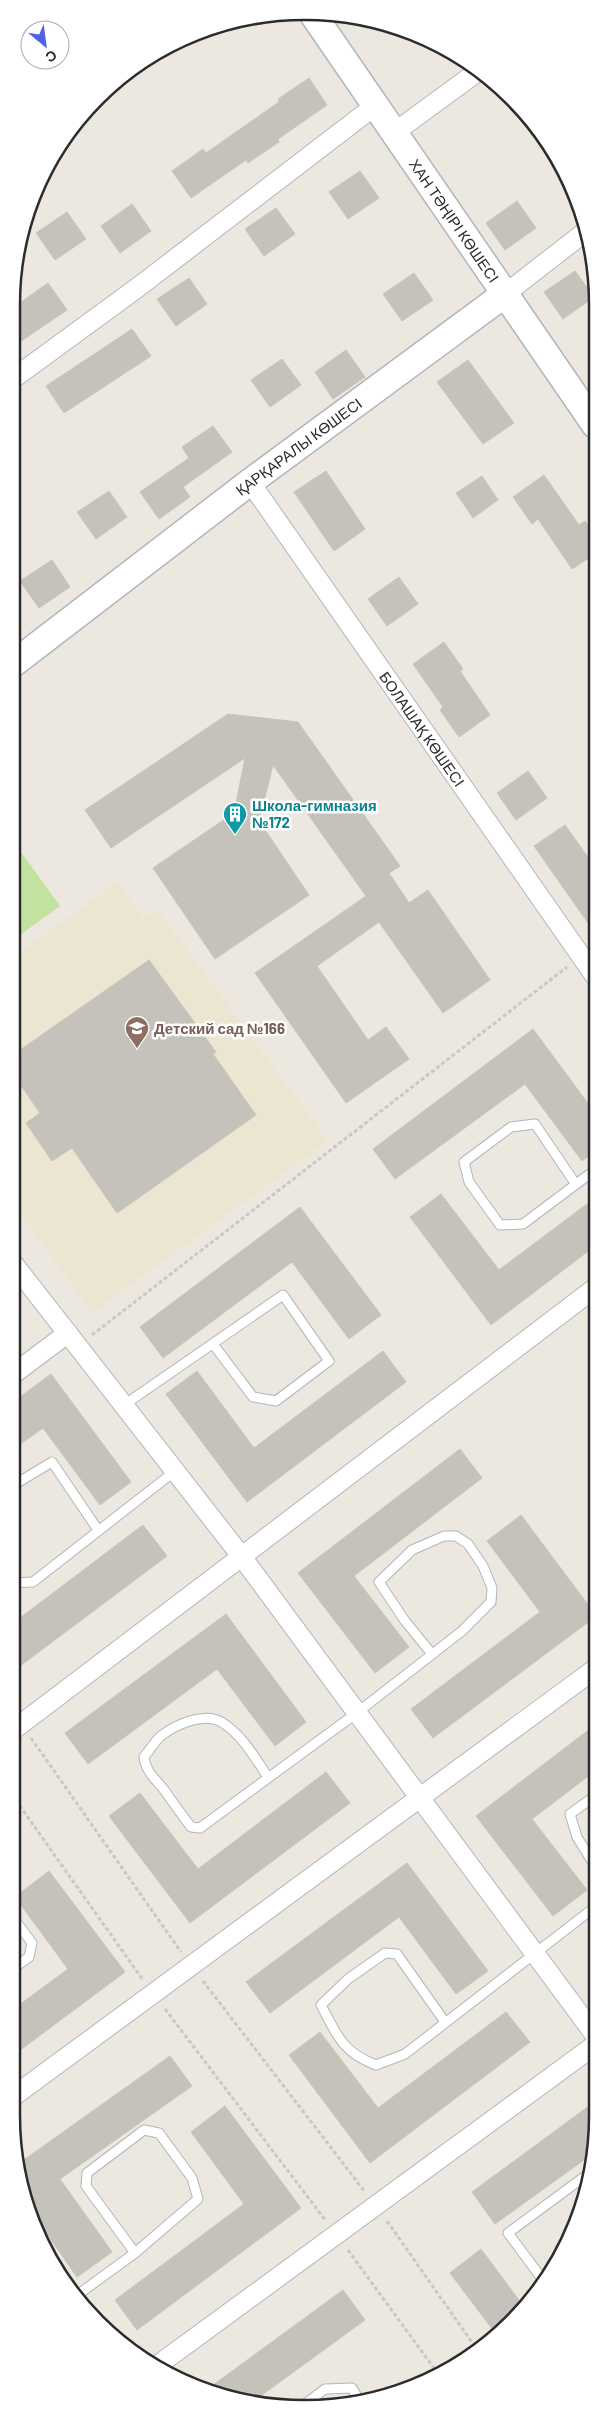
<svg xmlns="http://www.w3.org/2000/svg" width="609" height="2420" viewBox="0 0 609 2420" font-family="Barlow,sans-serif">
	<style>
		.education { fill: #ece5d1 }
		.pitch { fill: #c1e39f }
		.building { fill: #c5c2bb; stroke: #c8c4b9 }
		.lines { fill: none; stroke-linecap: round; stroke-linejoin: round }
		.lane-casing { stroke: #b3b5be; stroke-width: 11 }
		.street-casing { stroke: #b3b5be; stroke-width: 21 }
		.secondary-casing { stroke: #b3b5be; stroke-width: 29 }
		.path { stroke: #c8c8c8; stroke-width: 3; stroke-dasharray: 4 2.5; stroke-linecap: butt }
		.lane { stroke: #fff; stroke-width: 9 }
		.street { stroke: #fff; stroke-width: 19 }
		.secondary { stroke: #fff; stroke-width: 26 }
		.labels { text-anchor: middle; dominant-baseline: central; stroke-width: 5; stroke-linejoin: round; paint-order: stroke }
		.street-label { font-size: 15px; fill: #2c2c2c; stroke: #fff }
		.culture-label { font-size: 15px; font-weight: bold; fill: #0d838f; stroke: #fff; text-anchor: start }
		.education-label { font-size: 15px; font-weight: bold; fill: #785e54; stroke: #fff; text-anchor: start }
		.rim { fill: none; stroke: #2c2c2c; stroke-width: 2.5 }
	</style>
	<rect width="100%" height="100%" fill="#ece8e0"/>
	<!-- education -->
	<path class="education" d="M117,882L143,919L157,909L328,1141L92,1313L13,1203V958Z"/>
	<!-- pitch -->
	<path class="pitch" d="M13,841L60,906L13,940Z"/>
	<!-- building -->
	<path class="building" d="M309,78L327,105L278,139L279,142L248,163L246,160L191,198L172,171L203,149L206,153L279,102L278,99Z
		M360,171L379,198L348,219L329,192Z
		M517,201L536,228L505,250L486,223Z
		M132,204L151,231L120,253L101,226Z
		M276,208L295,234L264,256L245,229Z
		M67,212L86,239L55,260L36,233Z
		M575,271L594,297L563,319L544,292Z
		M414,273L433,300L402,321L383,294Z
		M189,278L207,304L176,326L157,299Z
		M48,283L67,310L14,346V307Z
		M132,329L151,356L64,413L46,386Z
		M346,350L365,377L333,399L315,372Z
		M282,359L301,385L270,407L251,380Z
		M468,360L514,423L483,444L437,382Z
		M213,426L232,452L183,487L190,497L159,519L140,492L189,458L182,447Z
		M326,471L365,529L334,551L294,492Z
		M544,475L579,525L585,521L595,536V554L572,569L538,519L532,524L513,497Z
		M482,476L498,500L473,518L456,493Z
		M109,491L127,517L96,539L77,512Z
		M52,560L70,587L39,608L20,581Z
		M399,577L418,604L387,626L368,599Z
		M444,642L463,669L460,671L490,715L459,737L440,710L443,707L413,664Z
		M228,714L298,722L400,866L389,873L409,903L428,890L490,980L443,1013L379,922L317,966L368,1040L386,1027L409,1059L346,1103L255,973L366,896L273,765L259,821L309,895L215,959L153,868L234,813L245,758L111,848L85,810Z
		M528,771L547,798L516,820L497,793Z
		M565,825L595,867V933L534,846Z
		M149,960L216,1052L213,1054L256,1115L117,1213L72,1148L52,1161L26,1123L40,1113L13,1074V1055Z
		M533,1029L595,1113V1151L582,1161L525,1084L395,1179L373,1149Z
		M441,1194L499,1270L595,1198V1246L491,1325L410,1217Z
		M300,1207L381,1315L349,1339L292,1262L163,1358L140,1327Z
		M383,1351L406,1382L247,1502L166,1394L197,1371L254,1448Z
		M51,1374L131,1482L100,1505L43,1428L12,1450V1403Z
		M460,1449L482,1478L354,1576L409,1647L375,1673L298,1573Z
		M521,1515L595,1614V1617L433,1738L411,1709L540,1612L487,1541Z
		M143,1525L167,1556L12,1672V1624Z
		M226,1614L306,1722L275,1746L217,1669L88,1764L65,1733Z
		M595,1725V1771L532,1819L587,1890L553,1916L476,1816Z
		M326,1772L350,1803L190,1923L109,1816L140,1793L198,1869Z
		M407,1863L488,1971L456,1994L399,1917L270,2013L246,1982Z
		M49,1871L125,1972L11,2057V2011L68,1969L15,1897Z
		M506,2012L530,2042L370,2163L289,2055L320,2032L378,2108Z
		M170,2056L192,2086L60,2179L112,2252L77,2277L30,2210L21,2162Z
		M225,2106L301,2208L137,2330L115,2300L244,2204L191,2132Z
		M589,2106L595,2115V2152L495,2224L472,2192Z
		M481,2249L522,2304L496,2334L450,2273Z
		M343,2290L365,2320L255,2400L209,2388Z"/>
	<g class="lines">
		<!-- lane casing -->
		<g class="lane-casing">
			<path id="lane" d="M594,1045L595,1046
				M575,1183L535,1124L511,1127L464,1162L469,1182L500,1225L523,1224L595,1170
				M124,1405L283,1295L329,1361L276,1401L253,1397L213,1344
				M12,1486L52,1462L98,1530
				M12,1583L33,1582L175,1471
				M268,1777C255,1758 243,1736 223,1723C206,1711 176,1724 161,1736C155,1741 149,1751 144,1757C146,1773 156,1779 165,1791C173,1803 182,1815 191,1827L200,1828L358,1712L462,1631L491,1602L492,1588L483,1566L468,1544L456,1536H444L412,1550L379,1582L405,1621L432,1654
				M595,1866L577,1837L570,1814L595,1796
				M11,1970L29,1957L32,1943L12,1916
				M445,2022L397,1954L385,1953L348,1979L321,2005C337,2035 342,2052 376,2065L405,2054L595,1907
				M543,2280L508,2233L588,2174
				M76,2296L135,2253L198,2199L192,2178L159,2133L144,2130L87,2173L86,2186L135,2253
				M301,2407L325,2389L352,2388L360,2401"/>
		</g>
		<!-- street casing -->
		<g class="street-casing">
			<g id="street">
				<path d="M395,132L477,72"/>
				<path d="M505,294L585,232"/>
				<path d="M14,378L137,288L376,105"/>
				<path id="s1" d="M250,482L595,976"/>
				<path d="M12,1262L242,1557L595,2035"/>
				<path d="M12,1375L68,1333"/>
				<path d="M12,1731L595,1288"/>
				<path d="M11,2098L595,1669"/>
				<path d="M158,2365L595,2045"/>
			</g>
		</g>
		<!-- secondary casing -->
		<g class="secondary-casing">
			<g id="secondary">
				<path id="s2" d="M314,16L595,425"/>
				<path id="s3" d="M13,664L250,482L505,294"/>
			</g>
		</g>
		<!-- path -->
		<path class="path" d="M92,1335L567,967
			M31,1738L181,1952
			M12,1795L143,1980
			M203,1981L365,2192
			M165,2009L326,2221
			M387,2221L478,2351
			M348,2250L436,2371"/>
		<!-- lane -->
		<use href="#lane" class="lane"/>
		<!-- street -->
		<use href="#street" class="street"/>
		<!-- secondary -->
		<use href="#secondary" class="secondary"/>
	</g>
	<!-- icons -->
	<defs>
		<g id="building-pin" transform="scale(1.25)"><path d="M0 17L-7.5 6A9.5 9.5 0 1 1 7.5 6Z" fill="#0f9aa8" stroke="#fff"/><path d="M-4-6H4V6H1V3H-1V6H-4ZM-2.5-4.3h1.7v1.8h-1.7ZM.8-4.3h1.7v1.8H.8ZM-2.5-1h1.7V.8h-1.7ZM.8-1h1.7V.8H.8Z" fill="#fff"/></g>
		<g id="school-pin" transform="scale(1.25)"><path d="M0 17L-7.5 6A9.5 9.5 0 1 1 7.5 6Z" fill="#8d6e63" stroke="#fff"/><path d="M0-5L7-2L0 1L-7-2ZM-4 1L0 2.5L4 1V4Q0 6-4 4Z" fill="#fff"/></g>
	</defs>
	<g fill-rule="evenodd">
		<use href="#building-pin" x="235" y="814"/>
		<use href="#school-pin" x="137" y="1028"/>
	</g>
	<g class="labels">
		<!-- street labels -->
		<g class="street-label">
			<text stroke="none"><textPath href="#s2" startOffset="248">ХАН ТӘҢІРІ КӨШЕСІ</textPath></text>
			<text stroke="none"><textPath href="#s3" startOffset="359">ҚАРҚАРАЛЫ КӨШЕСІ</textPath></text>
			<text stroke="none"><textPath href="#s1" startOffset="301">БОЛАШАҚ КӨШЕСІ</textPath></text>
		</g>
		<!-- culture labels -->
		<g class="culture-label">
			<text x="252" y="805">Школа-гимназия<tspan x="252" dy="17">№172</tspan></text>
		</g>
		<!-- education labels -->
		<g class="education-label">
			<text x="154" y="1028">Детский сад №166</text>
		</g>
	</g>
	<!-- crop -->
	<path d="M0 0H609V2420H0ZM304 20H305A284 284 0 0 1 589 304V2116A284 284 0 0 1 305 2400H304A284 284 0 0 1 20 2116V304A284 284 0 0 1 304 20Z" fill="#fff" fill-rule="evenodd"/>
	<path class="rim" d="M304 20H305A284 284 0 0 1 589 304V2116A284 284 0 0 1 305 2400H304A284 284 0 0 1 20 2116V304A284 284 0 0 1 304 20Z"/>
	<!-- north arrow -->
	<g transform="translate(45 45) rotate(151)"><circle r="24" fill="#ffffff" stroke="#ababab"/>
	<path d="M0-4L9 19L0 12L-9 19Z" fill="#5062e9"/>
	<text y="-8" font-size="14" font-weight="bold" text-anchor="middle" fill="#2c2c2c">С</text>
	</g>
</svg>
